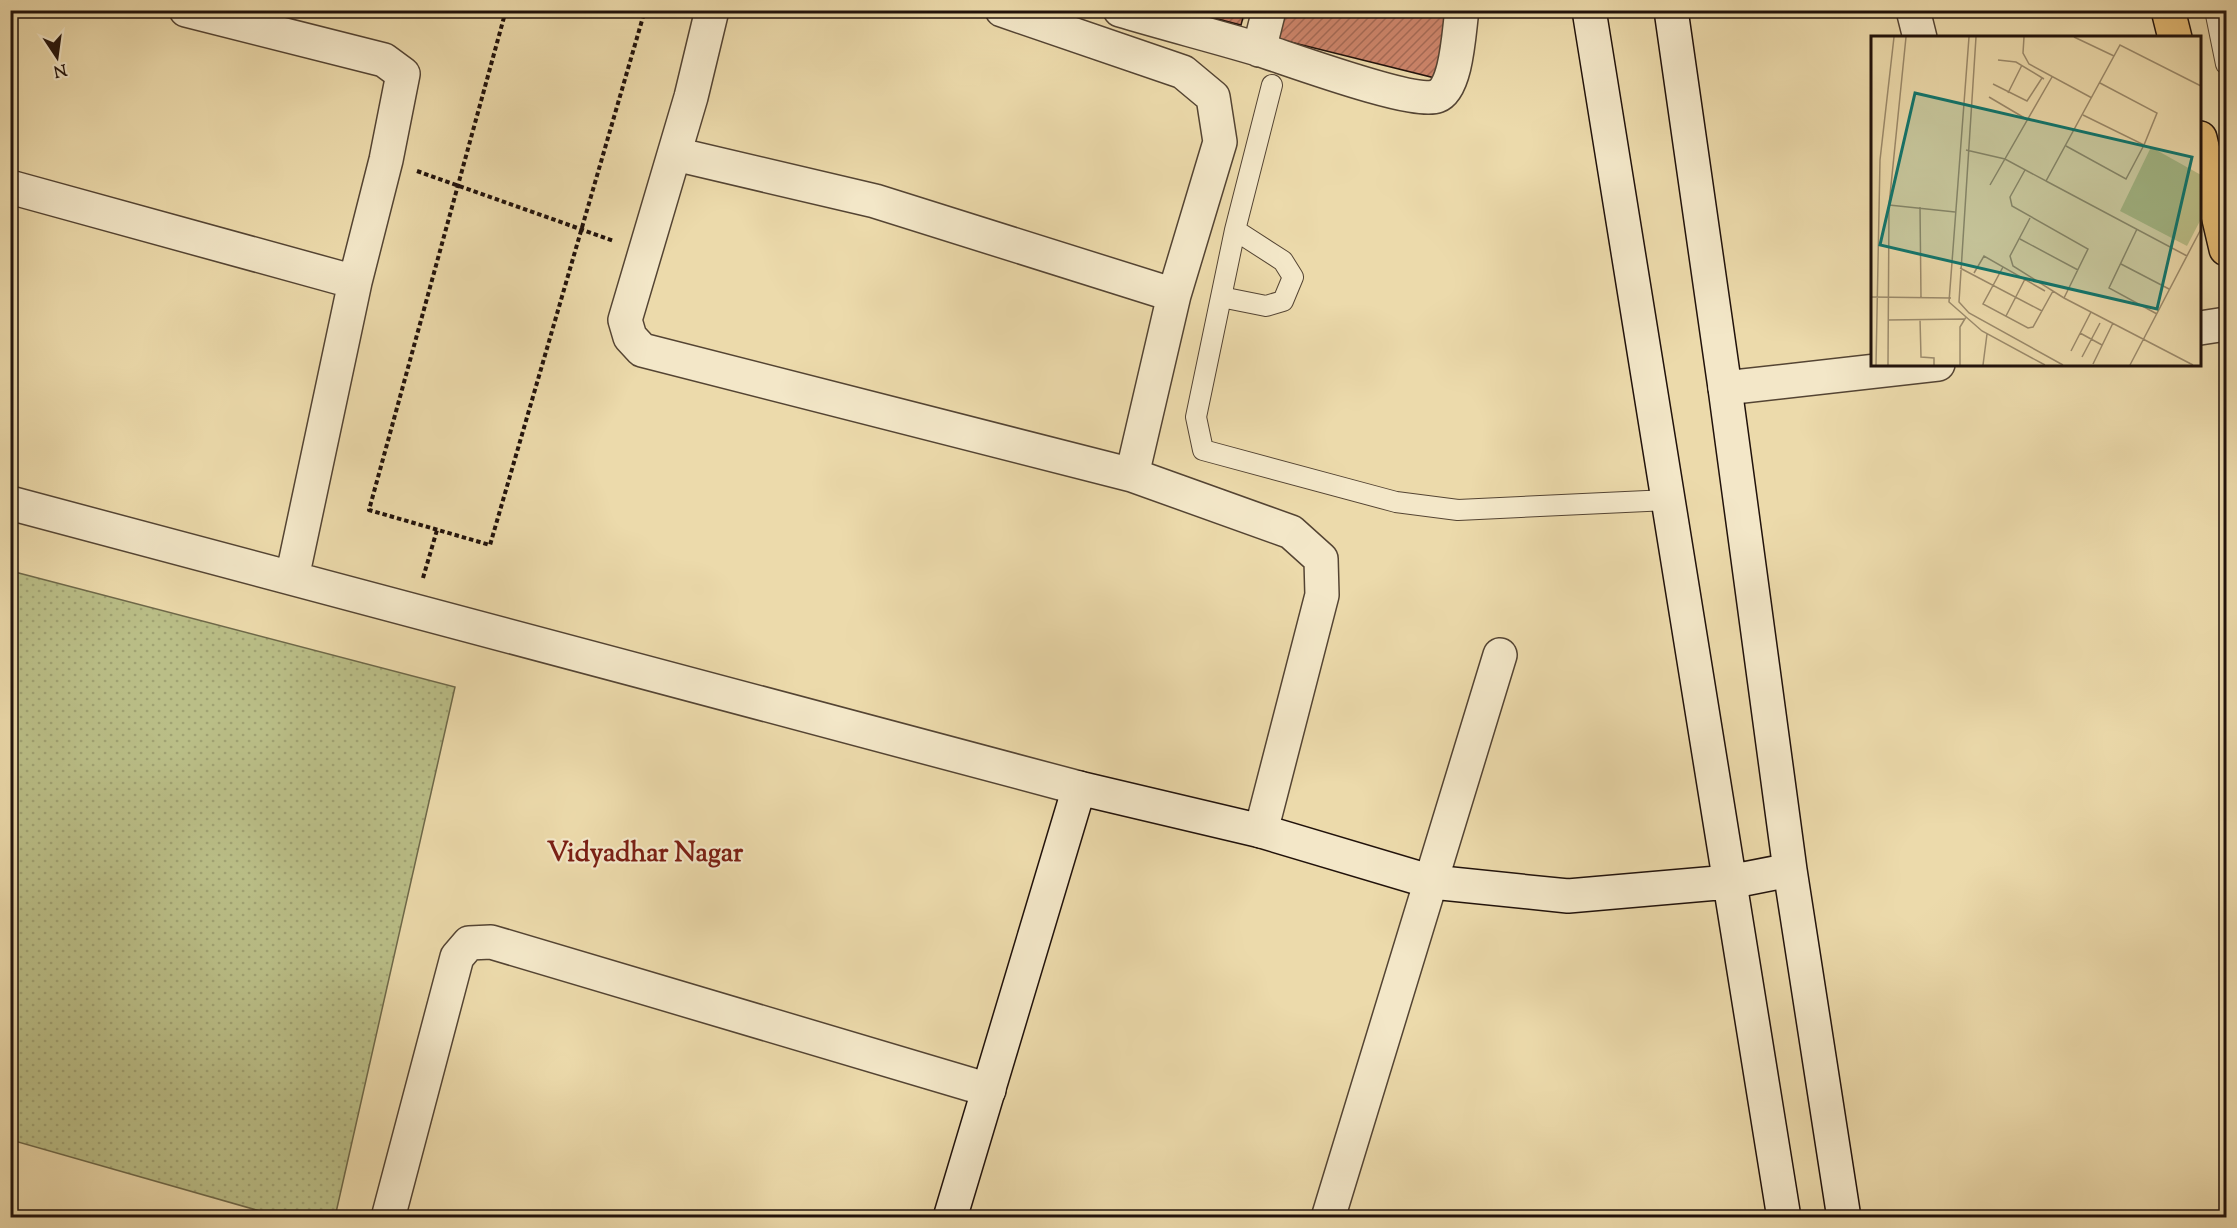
<svg xmlns="http://www.w3.org/2000/svg" width="2237" height="1228" viewBox="0 0 2237 1228" font-family="'Sorts Mill Goudy',serif">
	<style>
		.grass { fill: url(#grass-dots); stroke: #6e6849; stroke-width: 1.5 }
		.shadow { fill: #0003 }
		.building { fill: url(#building-hatch); stroke: #21120b; stroke-width: 1.5 }
		.lines { fill: none; stroke-linecap: round; stroke-linejoin: round }
		.lane-casing { stroke: #544433; stroke-width: 22 }
		.street-casing { stroke: #544433; stroke-width: 36 }
		.secondary-casing { stroke: #21120b; stroke-width: 36 }
		.primary-casing { stroke: #21120b; stroke-width: 36 }
		.path { stroke: #21120b; stroke-width: 4; stroke-dasharray: 4.5 3; stroke-linecap: butt }
		.lane { stroke: #f3e7c8; stroke-width: 20 }
		.street { stroke: #f3e7c8; stroke-width: 33 }
		.secondary { stroke: #f3e7c8; stroke-width: 33 }
		.primary { stroke: #e6bd76; stroke-width: 33 }
		.labels { text-anchor: middle; dominant-baseline: central; stroke-width: 4.5; stroke-linejoin: round; paint-order: stroke }
		.district-label { font-size: 27px; font-weight: bold; fill: #7a1f14; stroke: #f3e7c8 }
		.inset-road { fill: none; stroke: #9b8a6b; stroke-width: 1.5 }
		.view { fill: #0f766e; fill-opacity: 0.15; stroke: #0f766e; stroke-width: 3 }
		.inset-edge { fill: none; stroke: #21120b; stroke-width: 3 }
	</style>
	<defs>
		<pattern id="grass-dots" width="8" height="8" patternUnits="userSpaceOnUse" patternTransform="scale(1.5)"><rect width="8" height="8" fill="#babe87"/><path d="M2 2h.1M6 6h.1" fill="none" stroke="#a0a273" stroke-width="1.8" stroke-linecap="round"/></pattern>
		<pattern id="building-hatch" width="6" height="6" patternUnits="userSpaceOnUse" patternTransform="scale(1.5)"><rect width="6" height="6" fill="#cd856b"/><path d="M-1 1l2-2M0 6l6-6M5 7l2-2" fill="none" stroke="#a66b56"/></pattern>
	</defs>
	<rect width="100%" height="100%" fill="#ecdaab"/>
	<filter id="stains"><feTurbulence type="fractalNoise" baseFrequency=".00333" numOctaves="4"/><feColorMatrix values="0 0 0 0 .2 0 0 0 0 .09 0 0 0 0 .02 0 0 0 .5 -.17"/></filter>
	<radialGradient id="worn" r=".72"><stop offset=".6" stop-color="#630" stop-opacity="0"/><stop offset="1" stop-color="#630" stop-opacity=".3"/></radialGradient>
	<!-- grass -->
	<path class="grass" d="M11,571L455,687L335,1217H281L11,1140Z"/>
	<!-- shadow -->
	<path class="shadow" d="M1189,10H1254L1240,24Z"/>
	<!-- building -->
	<path class="building" d="M1183,10H1245L1241,25Z
		M1286,10H1452L1435,78L1278,39Z"/>
	<g class="lines">
		<!-- lane casing -->
		<g class="lane-casing">
			<path id="lane" d="M2215,10L2226,64
				M1272,85L1235,230L1196,417L1203,450L1396,502L1458,510L1668,500
				M1221,297L1266,306L1283,301L1293,277L1283,261L1235,230"/>
		</g>
		<!-- street casing -->
		<g class="street-casing">
			<path id="street" d="M186,10L384,60L403,74L386,160L355,282L292,578
				M712,10L691,97L625,320L630,337L642,350L1132,475L1291,532L1321,559L1322,595L1261,831
				M1002,10L1183,72L1213,97L1220,142L1174,295L1132,475
				M1120,10C1167,24 1214,36 1261,50C1292,60 1414,105 1437,96C1457,89 1459,29 1462,10
				M1913,10L1920,38
				M1259,50L1269,10
				M675,154L875,201L1174,295
				M10,187L355,282
				M2200,328L2226,324
				M1725,388L1938,364
				M10,503L1079,788
				M388,1218L457,957L469,943L491,942L989,1090
				M1328,1218L1500,655"/>
		</g>
		<!-- secondary casing -->
		<g class="secondary-casing">
			<path id="secondary" d="M1589,10L1784,1218
				M1671,10L1725,388L1790,870L1844,1218
				M950,1218L1079,788L1261,831L1432,882L1568,896L1729,882L1790,870"/>
		</g>
		<!-- primary casing -->
		<g class="primary-casing">
			<path id="primary" d="M2168,10L2175,38
				M2200,138L2226,249"/>
		</g>
		<!-- path -->
		<path class="path" d="M506,10L369,510L490,545L645,10
			M417,171L614,241
			M423,578L437,530
			M10,1209L18,1218
			M75,1218C92,1209 108,1212 126,1218"/>
		<!-- lane -->
		<use href="#lane" class="lane"/>
		<!-- street -->
		<use href="#street" class="street"/>
		<!-- secondary -->
		<use href="#secondary" class="secondary"/>
		<!-- primary -->
		<use href="#primary" class="primary"/>
	</g>
	<g class="labels">
		<!-- district labels -->
		<g class="district-label">
			<text x="645" y="854">Vidyadhar Nagar</text>
		</g>
	</g>
	<!-- overview -->
	<g transform="translate(1871 36)">
		<rect width="330" height="330" fill="#ecdaab"/>
		<path d="M280,111L330,139V183L316,210L249,175Z" fill="#babe87"/>
		<path class="inset-road" d="M98,1L78,266L111,295L174,329M105,1L88,266L98,277L192,329M153,1L152,17L158,28L221,62M203,1L243,20M127,24L145,26L173,43M122,48L156,65L171,42M137,57L151,29M118,61L157,84M212,79L273,109L286,77L229,47M195,110L255,143L273,109M95,114L134,123L175,145L249,9L330,50M154,134L139,161L141,170L217,213L193,262M175,145L316,220M119,149L181,41M18,169L84,176M49,171L50,262M159,182L139,220L142,230L193,262L322,329M266,193L238,252L286,278M149,203L207,234M250,228L298,253M132,231L112,268L157,292L162,291L182,255M89,232L171,275M103,237L113,220L174,255M0,261L80,262M135,280L154,243M49,283L50,321L63,322V329M17,284L93,283M209,297L231,309M200,315L220,276M211,321L229,287M222,328L242,287M5,329L9,124L23,1M17,329L18,169L35,1M89,329V291L95,281M112,329L116,298M259,329L330,193"/>
		<path class="view" d="M44,57L321,121L286,273L9,209Z"/>
		<rect width="330" height="330" class="inset-edge"/>
	</g>
	<!-- margin -->
	<rect width="2237" height="1228" fill="none" stroke="#ecdaab" stroke-width="36"/>
	<rect x="12" y="12" width="2213" height="1204" fill="none" stroke="#21120b" stroke-width="3"/>
	<rect x="18" y="18" width="2201" height="1192" fill="none" stroke="#21120b" stroke-width="1.5"/>
	<!-- north arrow -->
	<g transform="translate(57 57) rotate(167)" stroke="#f3e7c8" stroke-width="4.5" paint-order="stroke">
	<path d="M0-4.5L10 22L0 15L-10 22Z" fill="#21120b"/>
	<text y="-9" font-size="16" font-weight="bold" text-anchor="middle" fill="#21120b">N</text>
	</g>
	<rect width="100%" height="100%" filter="url(#stains)"/>
	<rect width="100%" height="100%" fill="url(#worn)"/>
</svg>
